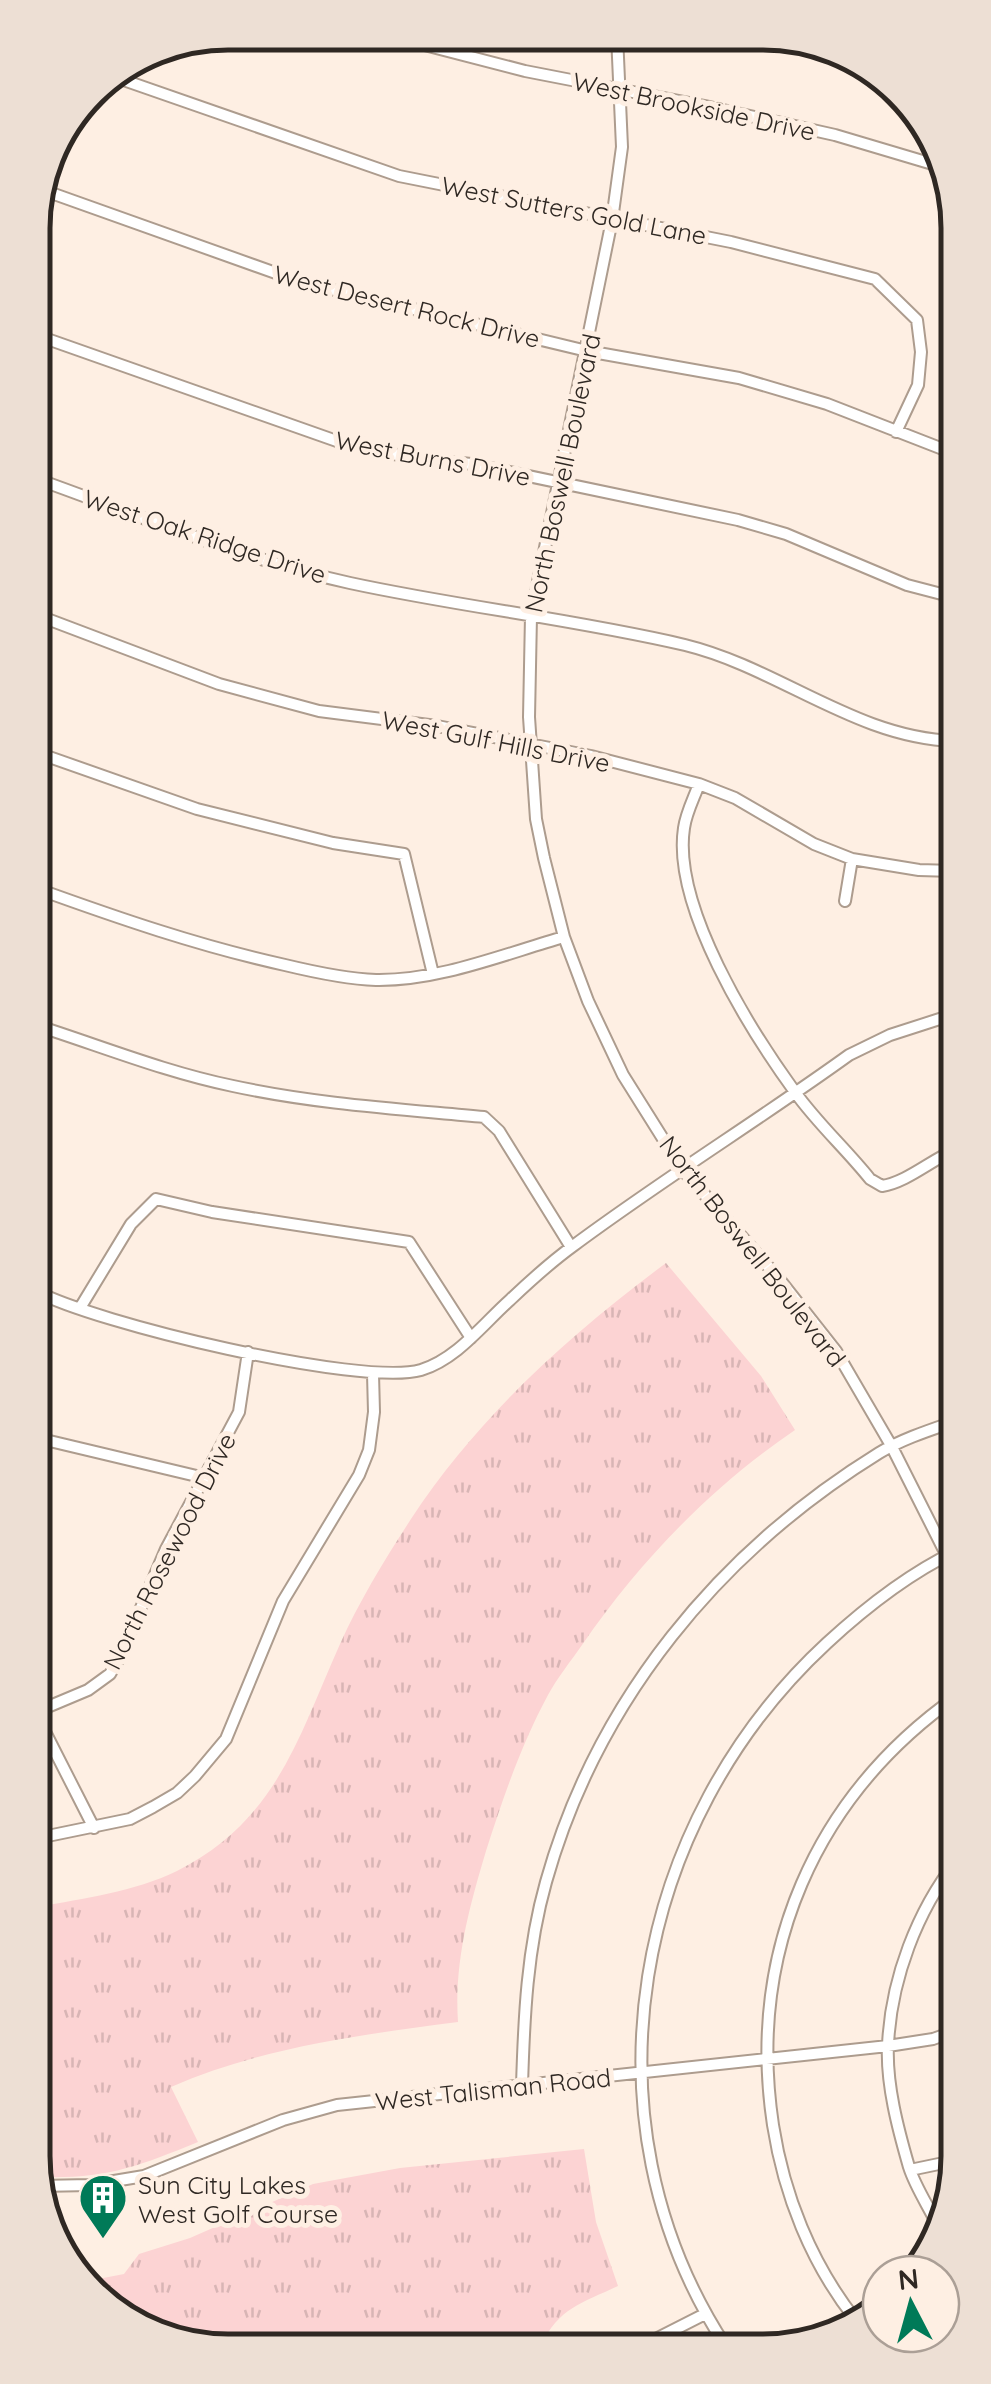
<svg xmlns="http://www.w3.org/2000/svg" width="991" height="2384" viewBox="0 0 991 2384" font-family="Quicksand,sans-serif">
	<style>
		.grass { fill: url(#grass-tufts) }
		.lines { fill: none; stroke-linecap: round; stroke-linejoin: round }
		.minor-casing { stroke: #ad9c8e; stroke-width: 14 }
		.minor { stroke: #fff; stroke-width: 10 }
		.labels { text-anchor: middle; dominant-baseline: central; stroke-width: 10; stroke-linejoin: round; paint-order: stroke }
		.street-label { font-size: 25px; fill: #2f2823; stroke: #feefe3 }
		.poi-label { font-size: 25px; fill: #2f2823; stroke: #feefe3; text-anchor: start }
		.rim { fill: none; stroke: #2f2823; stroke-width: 5 }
	</style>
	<defs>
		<pattern id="grass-tufts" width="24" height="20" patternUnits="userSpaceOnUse" patternTransform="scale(2.5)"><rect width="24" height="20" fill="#fcd3d3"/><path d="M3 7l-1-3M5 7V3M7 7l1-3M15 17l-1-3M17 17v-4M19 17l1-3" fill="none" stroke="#d8b5b5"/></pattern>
	</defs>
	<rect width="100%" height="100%" fill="#feefe3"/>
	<!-- grass -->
	<path class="grass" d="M704,36H802L874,75L797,55Z
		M666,1263L761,1376L795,1430C710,1488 640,1561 582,1645C571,1661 557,1678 548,1695C521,1745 503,1798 486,1851C469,1908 454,1963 458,2022C360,2035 263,2047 171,2087L198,2142C137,2167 106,2179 39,2177L38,1907C84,1898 134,1892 177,1871C277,1820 298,1738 340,1644C360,1600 385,1559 411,1519C478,1417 569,1335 666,1263Z
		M584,2149L596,2222L618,2286C582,2303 558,2308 541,2346L191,2348L90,2295L86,2287L93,2280L124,2274L139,2254L190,2238L313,2184L400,2168Z"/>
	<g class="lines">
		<!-- minor casing -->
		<g class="minor-casing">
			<path id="minor" d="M382,34L525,71L705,106L835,135L946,168
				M617,35L622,147L612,220L531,616L529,717L536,819L544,858L564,937L588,1001L623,1075L682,1169L780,1280L836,1351L892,1447L956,1574
				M109,75L399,176L731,242L875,279L917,320L921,352L918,385L896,432
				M40,189L301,282L587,351L739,378L827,404L953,453
				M33,334L348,445L413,458L471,464L738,520L786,534L907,585L953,597
				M34,478C138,515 242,559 350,583C461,607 574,619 685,645C779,668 856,738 954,741
				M34,614L219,684L319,711L437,726L591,756L699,784L735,798L814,844L852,859L919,870L954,871
				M35,752L197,809L333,843L404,854L433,974
				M699,784C694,798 686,813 684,828C672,906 750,1030 795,1092C817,1123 846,1149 870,1179L882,1186C907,1182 931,1160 955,1150
				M35,888C118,918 199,946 285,965C314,972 347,979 376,980C439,981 504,954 564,937
				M845,901L852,859
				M35,1025C101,1046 165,1072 233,1086C316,1104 400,1109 484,1117L499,1131L571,1247
				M36,1291C94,1323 361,1387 421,1370C457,1359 483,1324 510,1300C530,1281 551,1262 573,1246C663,1179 759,1120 849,1055L890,1035L955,1014
				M80,1308L131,1224L156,1199L212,1212L409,1242L471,1338
				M37,1438L205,1478
				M38,1711L88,1690L110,1674L121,1655L166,1549L239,1412L248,1352
				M38,1718L94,1828
				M38,1838L130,1819L153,1807L177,1793L195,1776L226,1739L283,1601L359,1475L369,1450L374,1412L373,1374
				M522,2086C524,2017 527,1949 546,1882C597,1700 719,1552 879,1453C902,1439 930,1430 956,1421
				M910,2170L958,2160
				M39,2186L90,2185L144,2176L283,2120L337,2105L888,2046L933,2039L958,2030
				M936,2222C927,2204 915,2186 909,2167C898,2129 886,2084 888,2045C891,1979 917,1911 957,1860
				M855,2319C811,2263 784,2195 773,2125C747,1953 814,1797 957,1696
				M725,2345C578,2119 633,1822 827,1643C866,1607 908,1574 956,1551
				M642,2346L705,2314"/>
		</g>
		<!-- minor -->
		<use href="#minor" class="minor"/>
	</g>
	<!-- icons -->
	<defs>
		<g id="building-pin" transform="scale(2.5)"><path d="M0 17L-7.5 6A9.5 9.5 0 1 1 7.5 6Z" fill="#007a58" stroke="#feefe3"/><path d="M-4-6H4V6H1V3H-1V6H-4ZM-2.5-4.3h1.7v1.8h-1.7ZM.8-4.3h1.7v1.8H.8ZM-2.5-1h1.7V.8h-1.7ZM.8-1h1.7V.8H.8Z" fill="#fff"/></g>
	</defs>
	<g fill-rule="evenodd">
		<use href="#building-pin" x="103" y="2198"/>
	</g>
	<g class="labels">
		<!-- street labels -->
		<g class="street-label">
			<text transform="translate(694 106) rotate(12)">West Brookside Drive</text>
			<text transform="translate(574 210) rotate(11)">West Sutters Gold Lane</text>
			<text transform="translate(407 306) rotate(14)">West Desert Rock Drive</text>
			<text transform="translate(433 458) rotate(11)">West Burns Drive</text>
			<text transform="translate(562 473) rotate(-78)">North Boswell Boulevard</text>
			<text transform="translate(205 536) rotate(18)">West Oak Ridge Drive</text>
			<text transform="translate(496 741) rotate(11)">West Gulf Hills Drive</text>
			<text transform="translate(753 1251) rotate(52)">North Boswell Boulevard</text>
			<text transform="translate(169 1551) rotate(-63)">North Rosewood Drive</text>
			<text transform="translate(493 2089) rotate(-6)">West Talisman Road</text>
		</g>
		<!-- poi labels -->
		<g class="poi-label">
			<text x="138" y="2184">Sun City Lakes<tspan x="138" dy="29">West Golf Course</tspan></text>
		</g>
	</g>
	<!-- crop -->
	<path d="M0 0H991V2384H0ZM228 50H763A178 178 0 0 1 941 228V2156A178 178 0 0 1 763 2334H228A178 178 0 0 1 50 2156V228A178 178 0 0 1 228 50Z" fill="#eddfd4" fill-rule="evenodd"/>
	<path class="rim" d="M228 50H763A178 178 0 0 1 941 228V2156A178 178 0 0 1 763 2334H228A178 178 0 0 1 50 2156V228A178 178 0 0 1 228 50Z"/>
	<!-- north arrow -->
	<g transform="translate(911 2304) rotate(354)"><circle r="48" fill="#feefe3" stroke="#ab9f96" stroke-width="2.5"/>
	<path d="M0-8L18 38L0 25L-18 38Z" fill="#007a58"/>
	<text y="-15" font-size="28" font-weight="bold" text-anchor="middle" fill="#2f2823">N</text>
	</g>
</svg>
